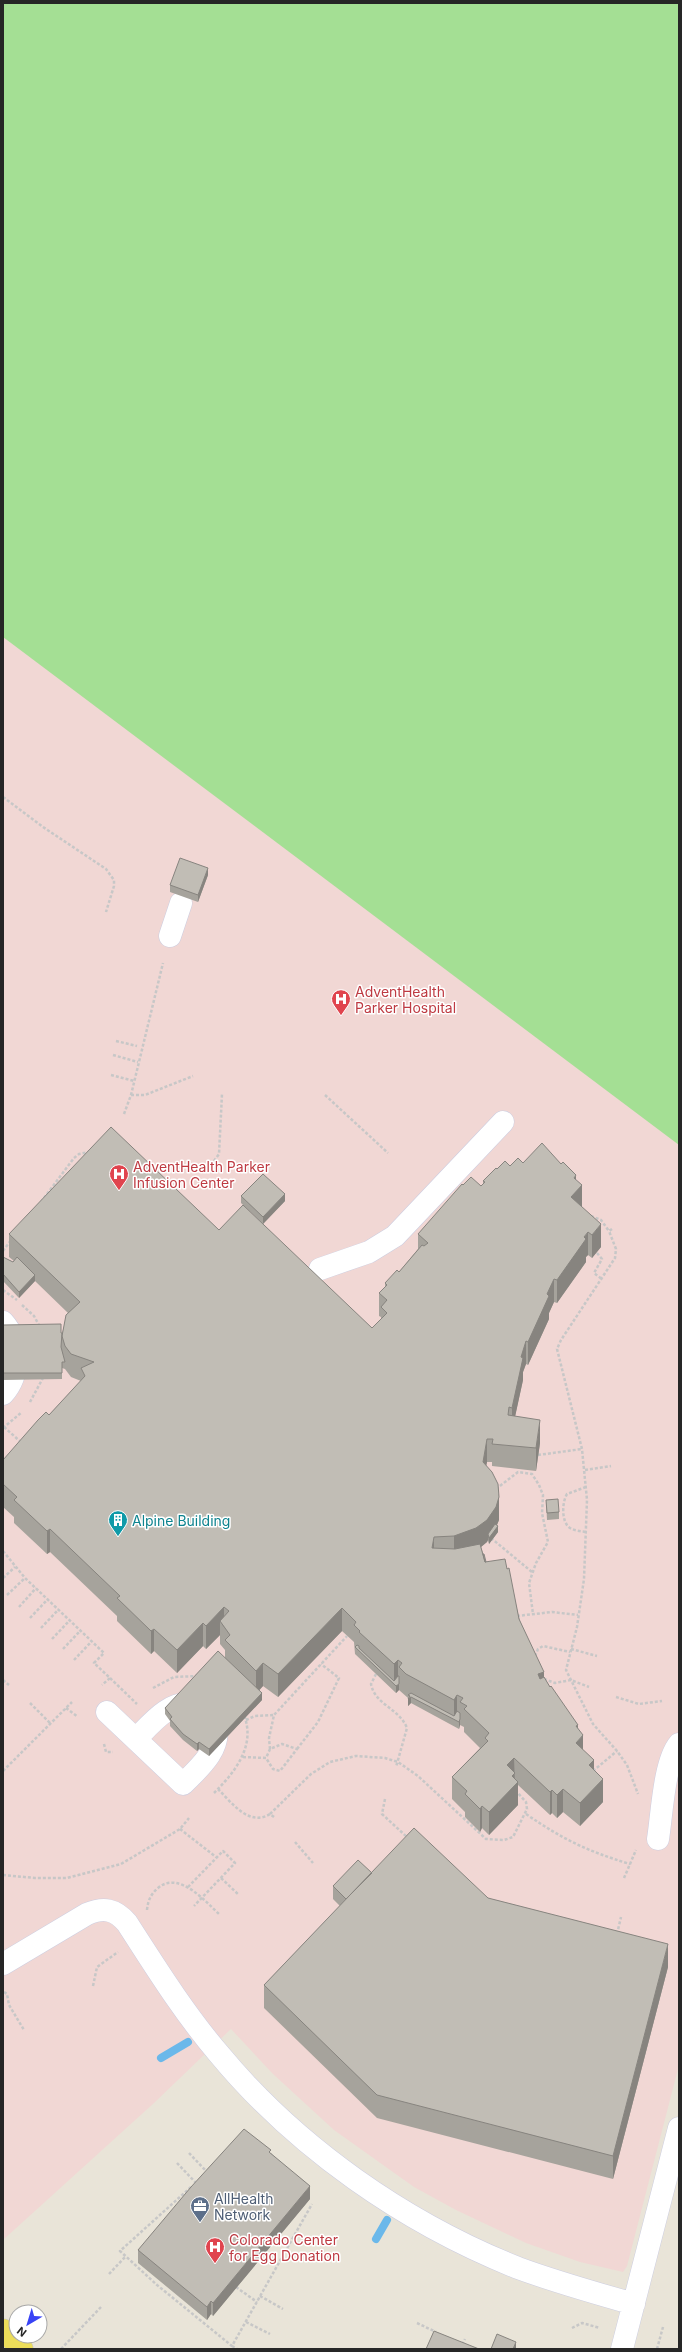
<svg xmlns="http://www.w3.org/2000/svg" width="682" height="2352" viewBox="0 0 682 2352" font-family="Inter,sans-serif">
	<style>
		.medical { fill: #f1d7d4 }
		.green { fill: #a4df94 }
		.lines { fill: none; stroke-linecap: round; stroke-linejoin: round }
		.stream { stroke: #6bb8ea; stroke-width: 8 }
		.minor-casing { stroke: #cdcee0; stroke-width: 23 }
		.major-casing { stroke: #c7c7c7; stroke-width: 23 }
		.path { stroke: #c7c7c7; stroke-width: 2.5; stroke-dasharray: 3 2; stroke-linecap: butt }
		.minor { stroke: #fff; stroke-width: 22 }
		.major { stroke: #ecdd5a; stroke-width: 22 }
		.wall { fill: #a6a39c }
		.shaded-wall { fill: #87847f }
		.building { fill: #c1bdb5; stroke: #87847f }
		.labels { text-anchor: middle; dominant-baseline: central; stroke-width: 3; stroke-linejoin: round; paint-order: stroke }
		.health-label { font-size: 14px; fill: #be3a42; stroke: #fff; text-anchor: start }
		.culture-label { font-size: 14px; fill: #0d838f; stroke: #fff; text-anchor: start }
		.service-label { font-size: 14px; fill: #4e5e75; stroke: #fff; text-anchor: start }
	</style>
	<rect width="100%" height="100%" fill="#e9e4d8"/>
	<!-- medical -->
	<path class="medical" d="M3,3H679V2065L627,2266L623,2272L580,2262L526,2243L456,2210L414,2187L334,2130L273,2074L231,2029L154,2103L3,2240Z"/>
	<!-- green -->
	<path class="green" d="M3,3H679V1145L3,637Z"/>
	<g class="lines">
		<!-- stream -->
		<path class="stream" d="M161,2058L188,2042
			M376,2239L387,2220"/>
		<!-- minor casing -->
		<g class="minor-casing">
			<path id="minor" d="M170,936L181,903
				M320,1269L369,1252L395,1236L503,1122
				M3,1322C20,1341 21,1374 3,1394
				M107,1712L183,1784C198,1769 221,1750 216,1726
				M136,1739C150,1725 170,1699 193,1705
				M658,1839C662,1814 664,1762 679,1744
				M3,1964L87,1914C104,1907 115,1909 127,1923C156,1968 184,2013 219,2054C297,2148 405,2223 518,2268C556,2282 595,2293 634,2304
				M622,2349L679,2128"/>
		</g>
		<!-- major casing -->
		<g class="major-casing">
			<path id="major" d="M3,2330L22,2349"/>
		</g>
		<!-- path -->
		<path class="path" d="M3,797L43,827L106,869L114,880V886L106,912
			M116,1041L137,1046
			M113,1055L138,1062
			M111,1075L134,1081
			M131,1095H145L193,1076
			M325,1095L388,1153
			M124,1114L131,1095L163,963
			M211,1165L219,1154L222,1094
			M41,1202L74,1158L79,1154L89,1152
			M591,1216L601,1220L609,1231
			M612,1229L609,1231L616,1249L615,1258L561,1340L557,1349L582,1449L587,1500L584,1579L577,1627L566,1670L593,1724L617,1751L627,1765L638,1794
			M3,1251L11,1240
			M597,1253L602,1259L594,1273L602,1279
			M3,1290L17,1300
			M22,1305L34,1316L40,1327
			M30,1402L44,1376
			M4,1427L22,1443
			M3,1428L22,1412
			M538,1455L582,1449
			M585,1470L611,1466
			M586,1487L567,1494C562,1502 561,1522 570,1528C575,1531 581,1531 587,1532
			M496,1489L518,1472L532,1474L539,1485L543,1495L542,1513L548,1542L536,1563L529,1583L533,1614
			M491,1538L532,1572
			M3,1551L25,1578L104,1653L94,1663L110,1678L102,1685
			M3,1578L15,1567
			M7,1595L25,1578
			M19,1607L36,1588
			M517,1616L552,1612L578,1615
			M30,1618L48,1599
			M41,1628L59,1609
			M52,1639L70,1620
			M63,1649L81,1630
			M571,1649L597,1656
			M535,1656L538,1649L543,1646L570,1652
			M74,1660L92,1641
			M376,1674L371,1684C375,1705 399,1708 407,1728L396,1767
			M110,1678L137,1704
			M544,1679L555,1683L571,1680L589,1687
			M3,1680L9,1685
			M153,1688L174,1677L198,1676
			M616,1697L639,1704L662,1701
			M30,1703L51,1724
			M66,1708L78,1717
			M246,1720L255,1716L274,1715
			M104,1744L106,1752H113
			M270,1749L269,1738L274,1715L347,1636
			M297,1749L318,1722L339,1678L321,1664
			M243,1757L266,1758L270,1749L282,1744L297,1749L280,1771L273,1769L266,1758
			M3,1771L72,1702
			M593,1771L617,1751
			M218,1789C232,1803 249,1827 270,1814
			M214,1793C235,1772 256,1746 244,1715
			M385,1799L382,1814L408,1838
			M526,1814C564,1840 587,1851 630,1864
			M274,1817L270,1814L311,1774L330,1762L356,1756L385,1758L398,1762L418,1776L486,1839L504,1840L513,1837L527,1809L526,1802L516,1791
			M180,1829L216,1857
			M295,1842L313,1863
			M3,1875L35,1878H67L121,1864L180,1829L189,1818
			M221,1878L239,1895
			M624,1878L636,1850
			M188,1887L223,1851L235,1863L194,1906
			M147,1910C148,1900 151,1894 158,1888C179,1870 206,1902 220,1915
			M617,1934L621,1917
			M93,1986L97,1967L118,1952
			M4,1992L7,1994L9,2005L24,2030
			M189,2153L207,2172
			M177,2163L196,2183
			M191,2187L120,2251L157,2285L232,2346L312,2204
			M109,2274L126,2256
			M236,2287L257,2302
			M260,2296L283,2309
			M246,2322L270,2334
			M417,2323L436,2332
			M572,2328L582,2323L600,2328
			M232,2346L237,2349
			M61,2349L101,2307
			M460,2349L465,2339
			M657,2349L663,2327"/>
		<!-- minor -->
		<use href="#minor" class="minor"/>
		<!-- major -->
		<use href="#major" class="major"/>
	</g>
	<!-- wall -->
	<path class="wall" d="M208,875L198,902L170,892V885Z
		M523,1163L561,1164L576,1180L582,1207L601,1247L592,1258L588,1255L586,1257V1262L557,1303L554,1302L549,1313V1319L528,1365L526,1364L523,1372V1380L515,1416L540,1443L536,1471L492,1466V1462H487L486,1465L499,1501V1520L497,1525L498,1532L489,1544L488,1540L487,1542L481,1547L486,1562L507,1569L520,1621L544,1677L550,1687L578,1728L583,1750L594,1770L603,1802L580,1826L563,1812L557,1818L552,1813L550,1815L518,1785V1805L489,1835L482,1828L480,1832L465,1817V1812L452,1799V1777L480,1748L464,1732V1727L460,1725L459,1729L411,1703L408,1706V1698L399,1690L396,1693L355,1654L354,1642L342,1631L278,1697L263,1686L259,1690L262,1700L209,1756L199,1749L197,1751L183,1740L170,1726V1721L165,1714V1708L225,1657V1650L220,1644V1635L206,1649L203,1646L177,1673L154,1651L151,1654L117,1621V1616L50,1552L47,1554L14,1523V1517L3,1507V1460L49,1415L81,1381L71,1377L65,1369L62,1368V1379L3,1380V1325L62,1333L68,1313L35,1281L19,1298L3,1281V1257L13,1262L14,1261L9,1257V1234L219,1230L372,1328L381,1319V1317L379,1316V1293L385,1287V1283L399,1272L418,1249V1234L463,1185L481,1186L483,1184V1181L497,1169Z
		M241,1196L285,1201L263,1224L241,1203Z
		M546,1500L559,1512V1519L547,1520Z
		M372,1873L488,1898L668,1967L613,2179L377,2118L264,2008V1985L340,1906L333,1899V1886Z
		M271,2153L310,2199L213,2316L211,2314L207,2320L138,2263V2250Z"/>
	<!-- shaded-wall -->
	<path class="shaded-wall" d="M208,868V875L198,902V895Z
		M576,1175V1191L582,1185V1208L571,1197L574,1178Z
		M285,1194V1201L263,1224V1217Z
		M601,1224V1247L592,1258V1235Z
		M588,1232V1255L586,1257V1262L557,1303V1280Z
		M35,1275V1281L19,1298V1292Z
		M554,1279V1302L549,1313V1319L528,1365V1342L547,1294Z
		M526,1341V1364L523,1372V1380L512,1431V1408L521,1357Z
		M540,1420V1443L536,1471V1448Z
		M487,1439V1462L483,1485V1462Z
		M499,1494V1520L496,1527L498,1526V1532L489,1544L488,1534V1540L487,1542L476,1551L454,1559V1536L496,1496Z
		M50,1529V1552L47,1554V1531Z
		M434,1537V1560L432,1548Z
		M224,1607V1627L220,1621V1635L206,1649V1626Z
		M342,1608V1631L278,1697V1674Z
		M203,1623V1646L177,1673V1650Z
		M154,1629V1651L151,1654V1631Z
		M398,1660V1682L394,1684V1664Z
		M263,1663V1686L256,1694V1671Z
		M544,1672V1694L538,1674Z
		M399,1684V1690L396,1693V1686Z
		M262,1693V1700L209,1756V1749Z
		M457,1695V1717L454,1720V1700Z
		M411,1697V1703L408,1706V1699Z
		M460,1719V1725L459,1729V1722Z
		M578,1725V1741L583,1735V1758L576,1766V1726Z
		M199,1742V1749L197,1751V1744Z
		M514,1758L515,1785L518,1782V1805L489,1835V1812L507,1765Z
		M594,1760V1783L589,1765Z
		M603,1779V1802L580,1826V1803Z
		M563,1789V1812L557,1818V1795Z
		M552,1790V1813L550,1815V1792Z
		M482,1806V1828L480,1832V1809Z
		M668,1944V1967L613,2179V2156Z
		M310,2186V2199L213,2316V2303Z
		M211,2301V2314L207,2320V2307Z
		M516,2342V2349H513Z"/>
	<!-- building -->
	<path class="building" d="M180,858L208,868L198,895L170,885Z
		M111,1127L219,1230L243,1205L372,1328L387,1313L381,1307L387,1300L379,1293L387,1285L385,1283L397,1270L399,1272L422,1245L424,1246L428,1243L418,1234L462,1184L463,1185L471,1177L481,1186L485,1182L483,1181L496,1168L497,1169L505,1161L510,1166L518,1158L523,1163L542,1143L561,1164L563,1162L576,1175L574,1178L582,1185L571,1197L601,1224L592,1235L588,1232L584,1237L586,1239L557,1280L554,1279L547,1294L549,1296L528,1342L526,1341L521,1357L523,1358L512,1408L509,1407L508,1415L540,1420L536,1448L492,1444L493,1439H487L483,1462L492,1472L498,1484L499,1497L496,1507L487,1520L476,1528L454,1536L434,1537L432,1548L455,1549L480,1544L485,1562L505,1559L507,1569L509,1568L519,1619L544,1672L538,1674L540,1679L544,1677L550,1687L551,1686L578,1725L576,1726L583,1735L576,1743L594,1760L589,1765L603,1779L580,1803L563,1789L557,1795L552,1790L550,1792L514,1758L507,1765L515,1773L512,1776L518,1782L489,1812L482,1806L480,1809L465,1794L467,1791L452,1777L488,1741L485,1738L489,1733L464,1709L467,1706L460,1702L463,1698L457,1695L454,1700L406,1674L399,1667L402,1663L398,1660L394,1664L359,1632L360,1631L354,1625L356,1622L342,1608L278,1674L263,1663L256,1671L225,1640L230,1635L220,1621L229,1611L224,1607L206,1626L203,1623L177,1650L154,1629L151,1631L117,1598L120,1596L50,1529L47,1531L14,1500L17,1497L3,1484V1460L38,1420L46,1412L49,1415L85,1376L81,1368L94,1362L71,1354L65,1346L62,1336L66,1315L80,1302L9,1234Z
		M263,1174L285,1194L263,1217L241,1196Z
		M3,1257L13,1262L17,1257L35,1275L19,1292L3,1274Z
		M61,1324V1333H62L61,1347L65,1362H62V1373H3V1325Z
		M558,1499L559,1512L547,1513L546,1500Z
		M495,1524L498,1526L489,1538L488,1534Z
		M483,1554H484L486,1562H485Z
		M357,1645L359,1646V1648L394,1681L398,1676H399V1684L396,1686L355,1647Z
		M218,1651L262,1693L209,1749L199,1742L197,1744L183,1734L170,1719L172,1717L165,1708Z
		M411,1693L454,1716L457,1711L460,1713V1719L459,1722L411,1697L408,1699L410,1696L408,1695Z
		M414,1828L488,1898L668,1944L613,2156L377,2095L264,1985Z
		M358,1860L372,1873L346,1899L333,1886Z
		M244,2129L271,2150L269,2152L310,2186L213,2303L211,2301L207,2307L138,2250L191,2187Z
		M434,2331L479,2349H426Z
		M497,2334L516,2342L513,2349H491Z"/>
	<!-- icons -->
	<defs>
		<g id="hospital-pin" transform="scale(1)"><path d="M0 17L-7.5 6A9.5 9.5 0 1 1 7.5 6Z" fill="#e0444e" stroke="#fff"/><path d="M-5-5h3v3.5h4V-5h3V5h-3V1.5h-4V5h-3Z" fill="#fff"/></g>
		<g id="building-pin" transform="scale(1)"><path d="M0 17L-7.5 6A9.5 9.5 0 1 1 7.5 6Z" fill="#0f9aa8" stroke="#fff"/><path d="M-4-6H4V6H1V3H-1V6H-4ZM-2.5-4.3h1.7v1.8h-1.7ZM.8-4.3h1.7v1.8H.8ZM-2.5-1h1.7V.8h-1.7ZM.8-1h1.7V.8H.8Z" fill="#fff"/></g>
		<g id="office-pin" transform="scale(1)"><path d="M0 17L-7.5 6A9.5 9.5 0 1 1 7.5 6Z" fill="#5c6f8a" stroke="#fff"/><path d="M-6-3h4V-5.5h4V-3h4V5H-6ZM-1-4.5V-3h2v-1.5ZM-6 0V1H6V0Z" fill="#fff"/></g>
	</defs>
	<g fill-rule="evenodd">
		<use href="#hospital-pin" x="341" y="999"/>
		<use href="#hospital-pin" x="119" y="1174"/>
		<use href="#building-pin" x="118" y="1520"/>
		<use href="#office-pin" x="200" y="2206"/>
		<use href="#hospital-pin" x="215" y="2247"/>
	</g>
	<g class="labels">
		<!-- health labels -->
		<g class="health-label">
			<text x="355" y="991">AdventHealth<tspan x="355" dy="16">Parker Hospital</tspan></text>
			<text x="133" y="1166">AdventHealth Parker<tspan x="133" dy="16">Infusion Center</tspan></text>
			<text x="229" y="2239">Colorado Center<tspan x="229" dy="16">for Egg Donation</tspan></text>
		</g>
		<!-- culture labels -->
		<g class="culture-label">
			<text x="132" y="1520">Alpine Building</text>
		</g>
		<!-- service labels -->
		<g class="service-label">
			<text x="214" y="2198">AllHealth<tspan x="214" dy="16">Network</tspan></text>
		</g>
	</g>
	<!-- border -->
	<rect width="682" height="2352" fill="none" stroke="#262626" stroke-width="8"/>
	<!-- north arrow -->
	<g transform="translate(28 2324) rotate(218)"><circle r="19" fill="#ffffff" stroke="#a8a8a8"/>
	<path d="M0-3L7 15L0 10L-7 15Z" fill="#3943f5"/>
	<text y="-6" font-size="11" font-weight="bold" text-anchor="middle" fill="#262626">N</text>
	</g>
</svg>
